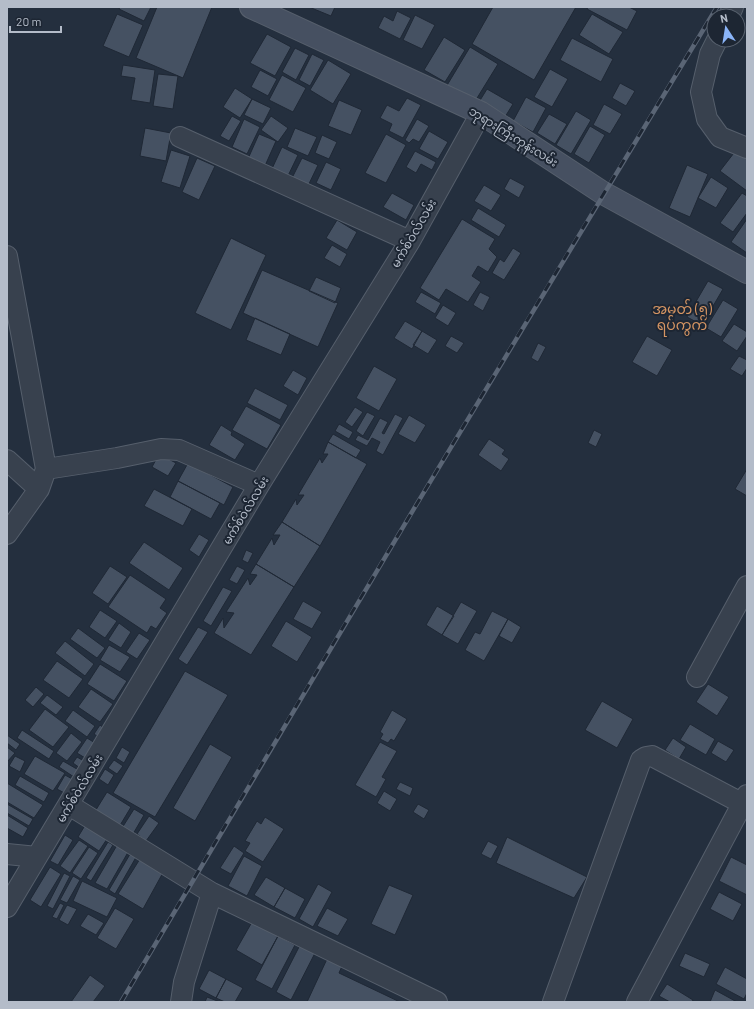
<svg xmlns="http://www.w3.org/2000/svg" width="754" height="1009" viewBox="0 0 754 1009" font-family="Barlow,'Noto Sans Myanmar',sans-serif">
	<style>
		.building { fill: #455162; stroke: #1f2835 }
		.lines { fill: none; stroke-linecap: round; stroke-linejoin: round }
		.street-casing { stroke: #565f6c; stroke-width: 22 }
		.secondary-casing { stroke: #565f6c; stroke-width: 24 }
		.street { stroke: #38414e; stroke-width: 20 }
		.secondary { stroke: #465061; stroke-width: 22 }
		.rail-casing { stroke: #5a6575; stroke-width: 4.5 }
		.rail { stroke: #1d2633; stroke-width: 3; stroke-dasharray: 9; stroke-linecap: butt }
		.labels { text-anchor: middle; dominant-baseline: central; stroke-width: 4; stroke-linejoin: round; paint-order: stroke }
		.street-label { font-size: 12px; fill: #b4bcc9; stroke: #1d2633 }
		.quarter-label { font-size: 14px; fill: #d59563; stroke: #1d2633 }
	</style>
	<rect width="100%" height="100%" fill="#242f3e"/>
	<!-- building -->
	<path class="building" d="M120,7H151L144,21L119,9Z
		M157,7H212L183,78L136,58Z
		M309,7H335L331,16Z
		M493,7H576L534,80L472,44Z
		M588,7H629L637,11L627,30L587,9Z
		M397,11L411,18L400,39L378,28L384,16L393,21Z
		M117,14L143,25L129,57L103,46Z
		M592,14L623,32L609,54L579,35Z
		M415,15L435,25L422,49L403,40Z
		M267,34L291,47L275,76L250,63Z
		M444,37L465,50L445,82L424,70Z
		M572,38L613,59L601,82L560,60Z
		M470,47L498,64L474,103L446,87Z
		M295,48L309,55L296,80L282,72Z
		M312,54L324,60L310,86L299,80Z
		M328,60L351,74L333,104L310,90Z
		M123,65L155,70L150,103L131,100L135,78L121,76Z
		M550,69L568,79L552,107L534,97Z
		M260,70L277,79L268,96L251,87Z
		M158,74L178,76L173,109L153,106Z
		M282,75L306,88L293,112L269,100Z
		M620,83L635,91L626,106L612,98Z
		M235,88L252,99L240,118L223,107Z
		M487,89L513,104L505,117L479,102Z
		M526,97L546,108L533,132L513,121Z
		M407,98L421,105L403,138L389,131L392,124L380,118L387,105L399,111Z
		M252,99L271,108L263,124L244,115Z
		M339,100L362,110L351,135L328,126Z
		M604,104L622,114L610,134L593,125Z
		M576,111L591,120L571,154L556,145Z
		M549,114L567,124L555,144L537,133Z
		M232,116L241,121L229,141L220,136Z
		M271,116L288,128L278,142L261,130Z
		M244,119L260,127L247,154L232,147Z
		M417,119L429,126L419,142L413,139L409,143L405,140Z
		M590,126L605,135L589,163L574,154Z
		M145,128L171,133L166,161L140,156Z
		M295,128L317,137L308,156L287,147Z
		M429,131L448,142L438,159L419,149Z
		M259,134L276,141L264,168L247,161Z
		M386,134L406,145L386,183L365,173Z
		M322,135L337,142L329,159L315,153Z
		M282,147L298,155L286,180L270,173Z
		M737,149L747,156V191L720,171Z
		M171,150L190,156L180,188L161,182Z
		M415,151L436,162L432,170L421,164L416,173L406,167Z
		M197,158L215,166L199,200L182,192Z
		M302,158L318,165L307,188L291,180Z
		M326,162L341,169L331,190L316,183Z
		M687,165L708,174L690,217L669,208Z
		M711,177L728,188L716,208L698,198Z
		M510,178L525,186L519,198L504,189Z
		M484,185L501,195L491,211L474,201Z
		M392,193L414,205L406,220L383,207Z
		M742,193L747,196V213L733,232L720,223Z
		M478,208L506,225L499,237L471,220Z
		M462,219L495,239L489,249L497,257L488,272L478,266L472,276L481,282L468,302L446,289L439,300L420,288Z
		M747,219V253L731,242Z
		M337,220L357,232L347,250L326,238Z
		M231,238L266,255L231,330L195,313Z
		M332,245L347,254L340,267L324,258Z
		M513,248L521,253L504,280L492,273L500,259L504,262Z
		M262,270L338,303L318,347L243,313Z
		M316,277L341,288L335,303L309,291Z
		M708,281L723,289L702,325L687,317Z
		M421,292L441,303L435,314L415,302Z
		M480,292L490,297L483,311L473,305Z
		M723,300L738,309L721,337L706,328Z
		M443,305L456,313L448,326L435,318Z
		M255,318L290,334L281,355L246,340Z
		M405,321L422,331L412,349L394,338Z
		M734,324L747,332V336L737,351L722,341Z
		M422,331L437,340L428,354L413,345Z
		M451,336L464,343L457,353L445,346Z
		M647,336L672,350L657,376L632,362Z
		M538,343L546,347L538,362L531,358Z
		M739,356L747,360V368L742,376L730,369Z
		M374,366L397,379L379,411L356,398Z
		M293,370L307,378L298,395L283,386Z
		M255,388L288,405L280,420L247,403Z
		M246,406L281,425L267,449L232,430Z
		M355,407L363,412L352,427L345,422Z
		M367,412L375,416L363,436L356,431Z
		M395,414L403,418L383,455L376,451L380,442L372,438L367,446L355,440L358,435L368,440L380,418L388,422L382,433L384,434Z
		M409,415L426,425L415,443L398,434Z
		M339,424L353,432L349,439L335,431Z
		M221,425L232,432L231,435L245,444L235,460L209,445Z
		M594,430L602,434L596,447L588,443Z
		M333,434L361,450L356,458L328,442Z
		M489,439L505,450L502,454L509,459L501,471L478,455Z
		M328,442L367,464L320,546L282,522L296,499L297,505L304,495H298L320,458L322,463L328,454H323Z
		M159,454L176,463L168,476L152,467Z
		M188,463L233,487L224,505L178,481Z
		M747,469V496L735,489Z
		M178,481L220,503L211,519L170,497Z
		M154,489L192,509L183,526L144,506Z
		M282,522L320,546L294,587L256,564L272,538L274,545L280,535H273Z
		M199,534L209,540L199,557L189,550Z
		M144,542L183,568L169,590L129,563Z
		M246,550L253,553L248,563L242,560Z
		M256,564L294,587L251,655L214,633L223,618L224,628L234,613L226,612L248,578L250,585L257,575L250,574Z
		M110,566L127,577L108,604L92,593Z
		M237,566L245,570L237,584L229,580Z
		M130,575L166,599L160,608L167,613L156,629L151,626L147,633L108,607Z
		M223,587L232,591L211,626L203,621Z
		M303,601L322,612L312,629L293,619Z
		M461,602L477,611L458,644L442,635Z
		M437,606L454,616L442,635L426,625Z
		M100,610L117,621L105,638L89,627Z
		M492,611L508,619L484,661L465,650L475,632L480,634Z
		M508,619L521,627L512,643L499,636Z
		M286,621L312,637L297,662L271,646Z
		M119,623L131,632L121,648L108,640Z
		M198,627L208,632L187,665L178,659Z
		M78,628L105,648L97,658L70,639Z
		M139,633L150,640L137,659L126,652Z
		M65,641L94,664L85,676L55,653Z
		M109,645L130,657L120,672L100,660Z
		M57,661L83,679L69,698L43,680Z
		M100,664L127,681L114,701L87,684Z
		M185,671L228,695L155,817L113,793Z
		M708,684L729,697L717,716L696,702Z
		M36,687L44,694L33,707L25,700Z
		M91,689L113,704L100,722L78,707Z
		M47,695L63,707L56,715L40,703Z
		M602,701L633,719L617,748L585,730Z
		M45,709L69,727L53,747L29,730Z
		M73,710L95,726L87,737L65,721Z
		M392,710L407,719L394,741L391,739L388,743L380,739L383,734L380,732Z
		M690,724L715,739L706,755L680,740Z
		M100,725L109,732L104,741L94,734Z
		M22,730L54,751L49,759L17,738Z
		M71,733L82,742L67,761L56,753Z
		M7,735L20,744L16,750L7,743Z
		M87,738L100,746L90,761L77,753Z
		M673,738L686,747L679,759L665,750Z
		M718,741L734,750L726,762L711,753Z
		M380,742L397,751L382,777L386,779L376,797L355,785Z
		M210,744L232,757L195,821L173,808Z
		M7,747L15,753L7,762Z
		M122,747L130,752L124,763L116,758Z
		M15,756L25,761L20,772L9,766Z
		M35,756L65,773L53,791L24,774Z
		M77,757L89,764L84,771L73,763Z
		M114,760L123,766L117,774L108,768Z
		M63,761L82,772L77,779L59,767Z
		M105,769L114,775L108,785L99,779Z
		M65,775L76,781L68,795L57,789Z
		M20,776L49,793L44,802L15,785Z
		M400,782L413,788L410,796L396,789Z
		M7,783L43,805L34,818L7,802Z
		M384,791L397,799L390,811L377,803Z
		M107,792L131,807L119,827L94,813Z
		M7,804L33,819L29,826L7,813Z
		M418,804L429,810L424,819L413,812Z
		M134,809L144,815L133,834L122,828Z
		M7,815L28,828L23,837L7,828Z
		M149,816L159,823L146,841L137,834Z
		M265,817L284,829L263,862L245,851L250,843L245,841L257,821L261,824Z
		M87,822L109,836L99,851L78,837Z
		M65,835L73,840L58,865L50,861Z
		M507,837L587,877L574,898L496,863Z
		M79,840L88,846L70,873L60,866Z
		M120,840L131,847L107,889L95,883Z
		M488,841L498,846L491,859L481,854Z
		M108,842L113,845L91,881L86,878Z
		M234,846L244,853L231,874L220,868Z
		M89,847L98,853L81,879L72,873Z
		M133,849L139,852L115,894L109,890Z
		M143,854L165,869L143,909L118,894Z
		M244,856L262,866L247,896L228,886Z
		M731,857L747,865V895L719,881Z
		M50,867L61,874L41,907L30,900Z
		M64,873L70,876L53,909L47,906Z
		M73,876L80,880L67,903L60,900Z
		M266,877L285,888L274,907L254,895Z
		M82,881L117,898L107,917L73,901Z
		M318,884L332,892L313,927L299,919Z
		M389,885L413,895L395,935L371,924Z
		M285,888L305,899L295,918L274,907Z
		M719,892L742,904L733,921L710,909Z
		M60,903L64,905L57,919L52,917Z
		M67,905L77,909L68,925L59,920Z
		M115,908L134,919L116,949L97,938Z
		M327,908L348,919L338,936L317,926Z
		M88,914L104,923L96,935L80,926Z
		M252,922L278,936L262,965L236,950Z
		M278,936L295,945L272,989L255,980Z
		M300,945L315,953L291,1000L276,992Z
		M685,953L710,964L704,977L679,966Z
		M327,959L342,966L339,973L400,1002H307Z
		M725,967L747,979V993L744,999L716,984Z
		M209,970L226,979L216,998L199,989Z
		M90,975L105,986L93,1002H71Z
		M226,979L243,988L235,1002H225L216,998Z
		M667,984L693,1000L692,1002H670L659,996Z
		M715,990L737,1002H710Z
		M207,997L220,1002H205Z"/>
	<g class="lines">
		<!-- street casing -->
		<g class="street-casing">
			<path id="street" d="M729,16L733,7
				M717,40L710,54L701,92L707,119L720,137L747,148
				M180,137L410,241
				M7,256L46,469L39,489
				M7,460L39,489L7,534
				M46,469L117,458L161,449L179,450L259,485
				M697,677L747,586
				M69,805L212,893L437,1002
				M7,854L37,857
				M7,907L259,485L410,241L481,113
				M181,1002L184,982L212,893
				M553,1002L641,760L646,757L652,756L747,806
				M637,1002L747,795"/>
		</g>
		<!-- secondary casing -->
		<g class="secondary-casing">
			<path id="secondary" d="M251,7L481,113L603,193L747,272"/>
		</g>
		<!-- street -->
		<use href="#street" class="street"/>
		<!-- secondary -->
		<use href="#secondary" class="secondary"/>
		<!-- rail casing -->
		<g class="rail-casing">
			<path id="rail" d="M121,1002C317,669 516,337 717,7"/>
		</g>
		<!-- rail -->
		<use href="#rail" class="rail"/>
	</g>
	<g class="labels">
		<!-- street labels -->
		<g class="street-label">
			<text transform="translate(514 136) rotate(32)">ဘုရားကြီးကုန်းလမ်း</text>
			<text transform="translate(413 233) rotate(-60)">မက်စ်ဝဲလ်လမ်း</text>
			<text transform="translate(245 510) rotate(-59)">မက်စ်ဝဲလ်လမ်း</text>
			<text transform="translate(79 788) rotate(-59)">မက်စ်ဝဲလ်လမ်း</text>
		</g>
		<!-- quarter labels -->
		<g class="quarter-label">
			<text x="682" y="308">အမှတ် (၅)<tspan x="682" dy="16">ရပ်ကွက်</tspan></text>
		</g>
	</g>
	<!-- border -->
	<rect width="754" height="1009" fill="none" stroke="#b4bcc9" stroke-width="16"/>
	<!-- north arrow -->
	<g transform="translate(726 28) rotate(348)"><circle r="19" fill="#1d2633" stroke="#59626f"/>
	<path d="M0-3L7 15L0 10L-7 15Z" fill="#8ab4f8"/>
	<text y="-6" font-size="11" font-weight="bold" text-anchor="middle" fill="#b4bcc9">N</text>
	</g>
	<!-- scale -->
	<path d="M10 26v6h51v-6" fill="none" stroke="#b4bcc9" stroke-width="2"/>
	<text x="16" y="26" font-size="12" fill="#b4bcc9" stroke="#1d2633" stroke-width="3" paint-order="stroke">20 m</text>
</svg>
